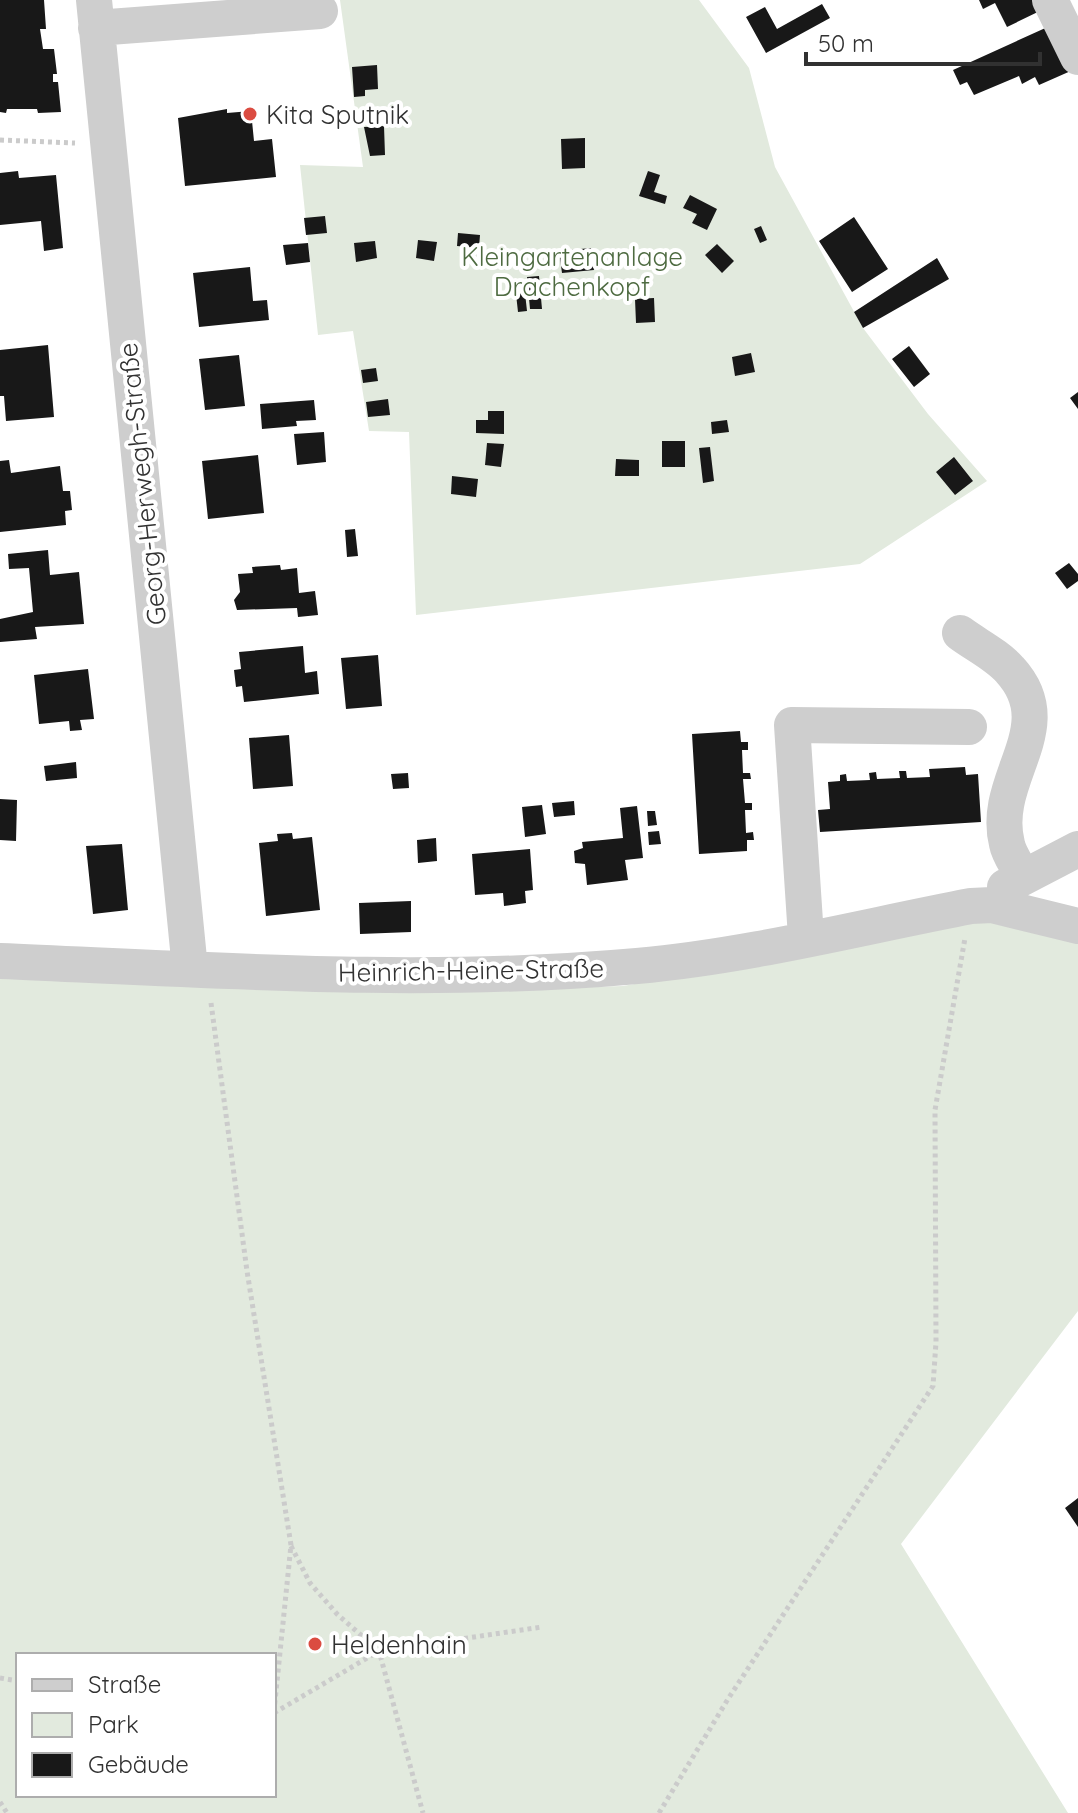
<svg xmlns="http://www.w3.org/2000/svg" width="1078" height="1813" viewBox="0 0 1078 1813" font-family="Quicksand,sans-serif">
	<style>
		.green { fill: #e2eade; fill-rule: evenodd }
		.building { fill: #181818 }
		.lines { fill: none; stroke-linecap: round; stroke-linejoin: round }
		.path { stroke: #cbcbcb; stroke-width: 5; stroke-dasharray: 4 4; stroke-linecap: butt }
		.minor { stroke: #cecece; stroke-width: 36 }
		.poi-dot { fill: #db4c41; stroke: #fff; stroke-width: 3 }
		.labels { text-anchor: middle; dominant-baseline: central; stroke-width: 8; stroke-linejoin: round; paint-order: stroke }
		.poi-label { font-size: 26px; fill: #313131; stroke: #fff; text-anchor: start }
		.park-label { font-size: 26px; fill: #4e6b41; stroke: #fff }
		.street-label { font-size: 26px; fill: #313131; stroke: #fff }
	</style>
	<rect width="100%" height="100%" fill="#fff"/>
	<!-- green -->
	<path class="green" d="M340,0H699L749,68L775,167L863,328L928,414L987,481L860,564L416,615L409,432L369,431L353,331L318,335L300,165L363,167Z
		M987,916L1078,941V1311L901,1544L1068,1813H0V972L413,993L623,986L778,959ZM18,1655H274V1795H18Z"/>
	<!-- building -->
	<path class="building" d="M0,0H44L46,29H40L43,49H54L57,74H53V82H58L61,112L38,113L37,109H7L6,113L0,112Z
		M979,0H1039L1044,9L1007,27L995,3L983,9Z
		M822,4L830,18L766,53L746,17L765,7L777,29Z
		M1052,25L1073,70L1039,85L1035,77L1022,84L1019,76L974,95L967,82L960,85L953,70Z
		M377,65L378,89L365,90V96L354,97L352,67Z
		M227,109V113L251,111L254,141L272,139L276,177L185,186L178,118Z
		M384,126L385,155L370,156L364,127Z
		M585,138V168L562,169L561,139Z
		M18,171L19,178L56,175L63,248L44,251L41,221L0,225V173Z
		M648,171L660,175L654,192L667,196L665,204L639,196Z
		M690,195L717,209L707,230L692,223L697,214L683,208Z
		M325,216L327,233L306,235L304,218Z
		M854,217L888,269L852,292L819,241Z
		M761,226L767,240L760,243L754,229Z
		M458,233L480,235L479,248L457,246Z
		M418,240L437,242L434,261L416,258Z
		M375,241L377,258L356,262L354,243Z
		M308,243L310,262L286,265L283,245Z
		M717,244L734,261L722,273L705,255Z
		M591,248L594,270L562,273L559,251Z
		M937,258L949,279L863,328L854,312Z
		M250,267L253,301L267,300L269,320L199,327L193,273Z
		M539,276L542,309H530L527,277Z
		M525,293L527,311L518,312L516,294Z
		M654,298L655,322L636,323L635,299Z
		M48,345L54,417L6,421L4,396H0V350Z
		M909,346L930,374L914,387L892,359Z
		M751,353L755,372L735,376L732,357Z
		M239,355L245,406L205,410L199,359Z
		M376,368L378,381L363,383L361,370Z
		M1078,392V409L1070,398Z
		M388,399L390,415L368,417L366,402Z
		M314,400L316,420L296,421L297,426L262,429L260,404Z
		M488,411H504V434L476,433V420H488Z
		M727,420L729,432L712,434L711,422Z
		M324,432L326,462L297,465L294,434Z
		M662,441H685V467H662Z
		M487,443L504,444L501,467L485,465Z
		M710,447L714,481L703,483L699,448Z
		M258,455L264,513L208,519L202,461Z
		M954,457L973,481L955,495L936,472Z
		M616,459L639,460V476H615Z
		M9,460L11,473L60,466L63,491H70L72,510L65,511L66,525L0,532V461Z
		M452,476L478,479L476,497L451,494Z
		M355,529L358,556L347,557L345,530Z
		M48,550L50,575L79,572L84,624L35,627L37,639L0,642V619L33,612L29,568L9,569L8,554Z
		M1069,563L1078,574V581L1067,589L1055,573Z
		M280,565L281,570L297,568L299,593L315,591L318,615L298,617L297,608L237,610L234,600L240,592L238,574L253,573L252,567Z
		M303,646L305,673L317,671L319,694L244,702L242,686L236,687L234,670L241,669L239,652Z
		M378,655L382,706L346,709L341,658Z
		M88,669L94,719L80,720L82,730L70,731L69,721L39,724L34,675Z
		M740,731L741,742H748V750H742L743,773H750L751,779H743L745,803H752V810H745L746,833L753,832L754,840H747V851L699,854L692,734Z
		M289,735L293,786L253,789L249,738Z
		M76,762L77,778L46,781L44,766Z
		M965,767L966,775L978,774L981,822L820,832L818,810L830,809L828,782L840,781V775L846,774L847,781L870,780L869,773L876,772L877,779L900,778L899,771H906L907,778L930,777L929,769Z
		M408,773L409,788L393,789L391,774Z
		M0,799L17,800L16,841L0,840Z
		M574,801L575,815L554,817L552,803Z
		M542,805L546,834L525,837L522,807Z
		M637,806L643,858L625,860L628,880L587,885L585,864L575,863L574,851L583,848L582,842L623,838L620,808Z
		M647,811H655L657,825L648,826Z
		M659,831L661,844L649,845L648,832Z
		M292,833L293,839L312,837L320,910L266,916L259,843L278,841L277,834Z
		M436,838L437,861L418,863L417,840Z
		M122,844L128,910L93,914L86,846Z
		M530,849L533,890L525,891L526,903L504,906L503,893L475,895L472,854Z
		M411,901V932L360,934L359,903Z
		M1078,1498V1527L1065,1508Z"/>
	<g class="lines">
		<!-- path -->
		<path class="path" d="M0,140L75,143
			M211,1003L247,1271L291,1545L274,1711
			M291,1546L310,1583L337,1614L379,1651L423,1813
			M0,1678L18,1681
			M274,1713L379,1651L542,1627
			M0,1802L7,1813
			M659,1813L728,1699L933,1386L936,1342L935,1110L965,938"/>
		<!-- minor -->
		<path class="minor" d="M94,0L190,969
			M1050,0L1078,57
			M96,28L320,11
			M960,633C976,645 997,655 1010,670C1063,728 990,778 1007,844C1009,855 1018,866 1023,877
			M1005,887L1078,849
			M806,937L792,725L969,727
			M0,961C212,970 425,985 637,966C749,956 861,927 971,906L992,905L1078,926"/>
	</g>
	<!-- markers -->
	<g class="poi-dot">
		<circle cx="250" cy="114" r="8"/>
		<circle cx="315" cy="1644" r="8"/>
	</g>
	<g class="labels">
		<!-- poi labels -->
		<g class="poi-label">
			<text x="266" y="114">Kita Sputnik</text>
			<text x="331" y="1644">Heldenhain</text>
		</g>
		<!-- park labels -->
		<g class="park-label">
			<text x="572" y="256">Kleingartenanlage<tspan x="572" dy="30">Drachenkopf</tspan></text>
		</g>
		<!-- street labels -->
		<g class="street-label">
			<text transform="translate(142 484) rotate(-96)">Georg-Herwegh-Straße</text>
			<text transform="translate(471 970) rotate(-1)">Heinrich-Heine-Straße</text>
		</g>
	</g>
	<!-- legend -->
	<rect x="16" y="1653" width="260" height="144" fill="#ffffff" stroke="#adadad" stroke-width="2"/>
	<rect x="32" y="1679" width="40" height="12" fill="#cecece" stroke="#adadad" stroke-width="2"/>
	<text x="88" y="1693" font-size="24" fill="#313131">Straße</text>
	<rect x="32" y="1713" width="40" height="24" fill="#e2eade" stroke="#adadad" stroke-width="2"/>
	<text x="88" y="1733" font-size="24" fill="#313131">Park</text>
	<rect x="32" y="1753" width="40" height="24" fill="#181818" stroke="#adadad" stroke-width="2"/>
	<text x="88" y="1773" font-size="24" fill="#313131">Gebäude</text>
	<!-- scale -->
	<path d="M806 52v12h234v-12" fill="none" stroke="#313131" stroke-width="4"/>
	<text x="818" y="52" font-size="24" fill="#313131" stroke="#ffffff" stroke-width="6" paint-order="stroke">50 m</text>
</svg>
